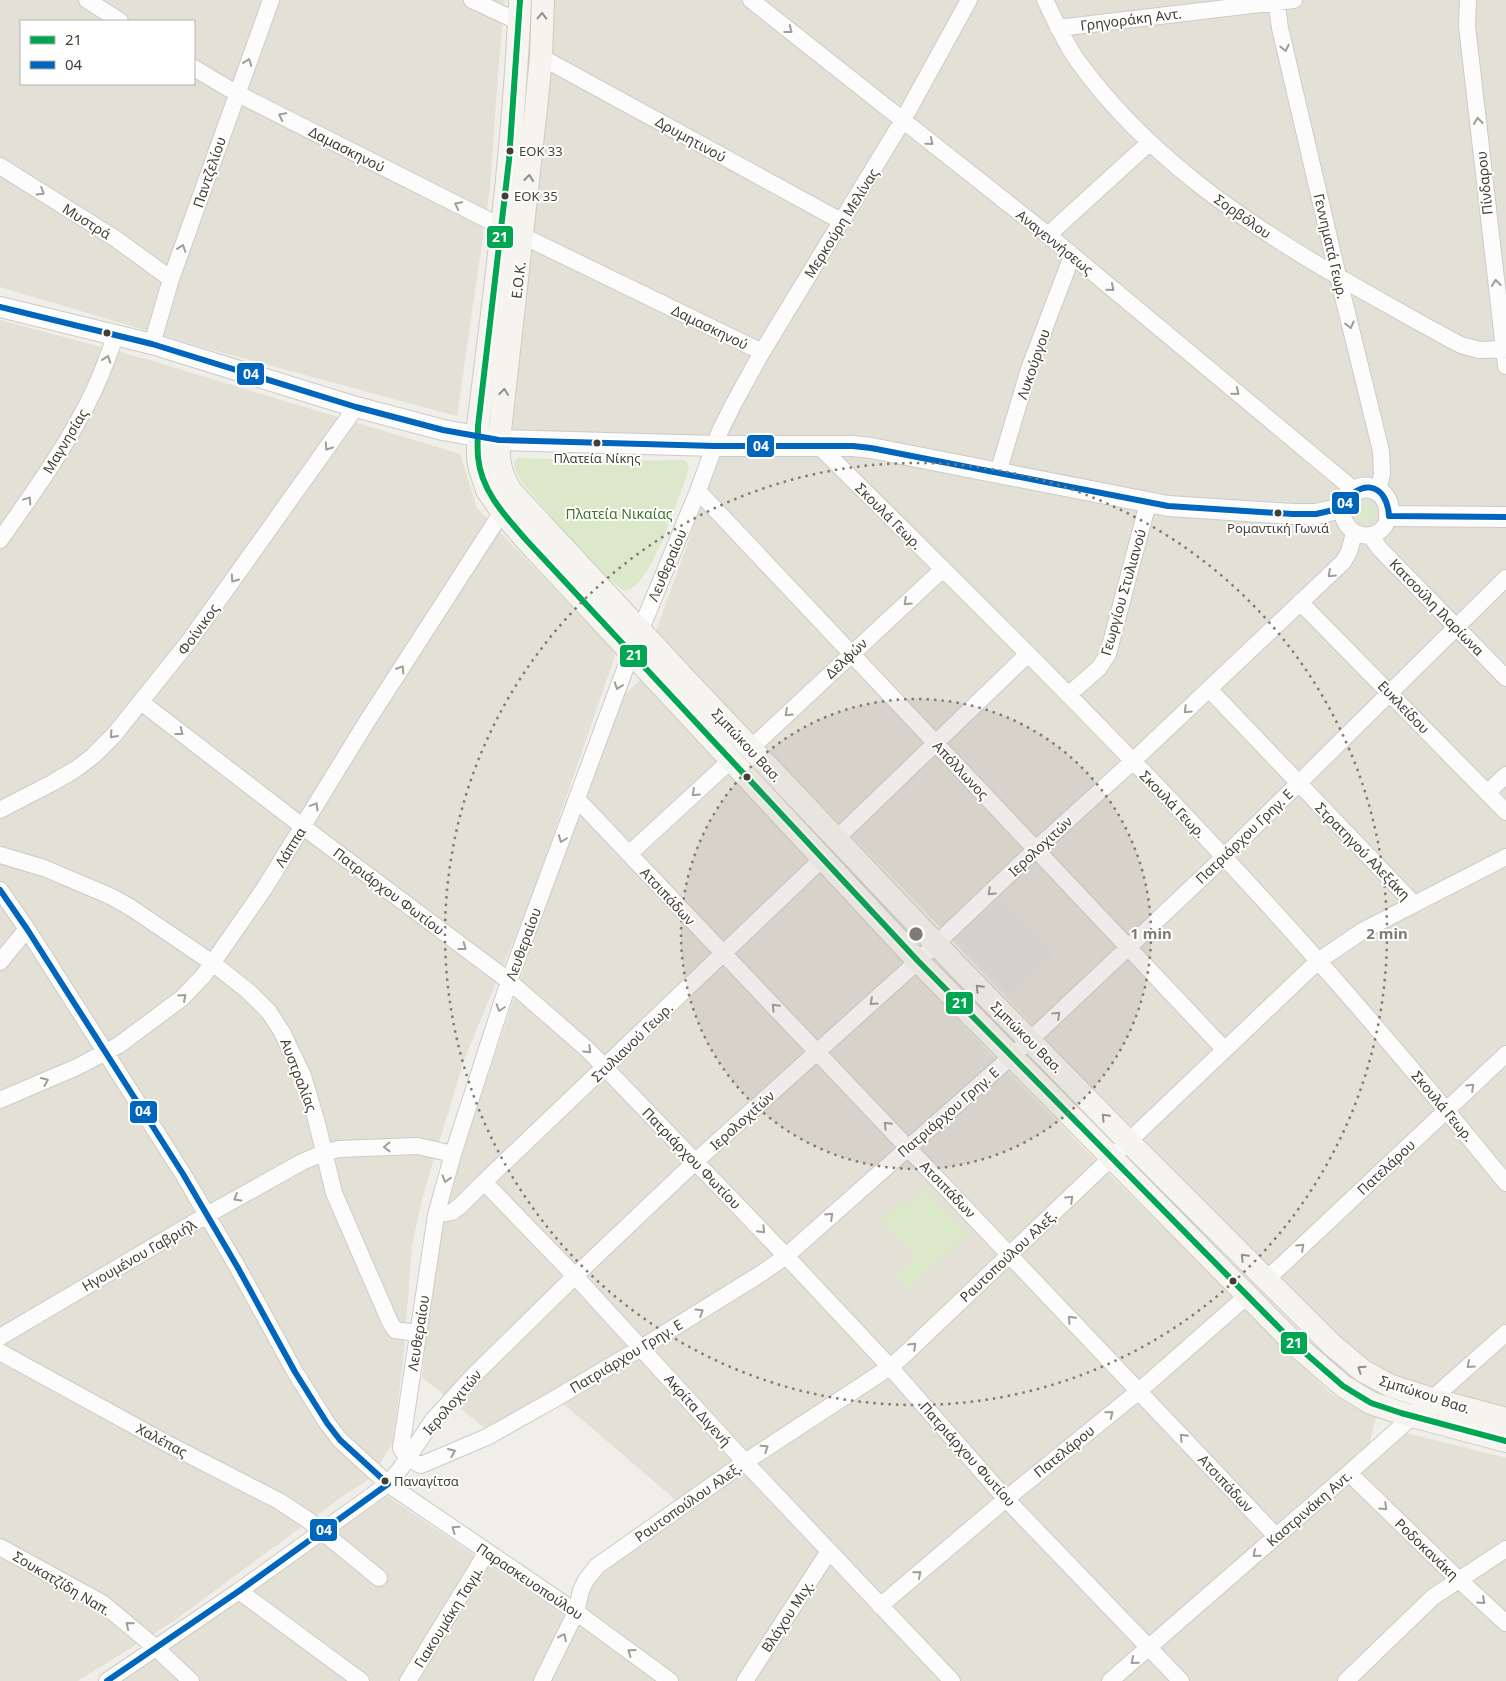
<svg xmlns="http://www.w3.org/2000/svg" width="1506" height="1681" viewBox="0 0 1506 1681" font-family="'Noto Sans',sans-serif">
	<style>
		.residential { fill: #e3e0d6; fill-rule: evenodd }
		.green { fill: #dbe8ca }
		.parking { fill: #deddd8 }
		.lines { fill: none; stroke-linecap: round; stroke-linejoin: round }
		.minor-casing { stroke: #cdcbc7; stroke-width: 18 }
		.tertiary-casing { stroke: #cdcbc7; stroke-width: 22 }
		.secondary-casing { stroke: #cecbc0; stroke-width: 24 }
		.minor { stroke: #fdfcfc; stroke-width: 16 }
		.tertiary { stroke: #fdfcfc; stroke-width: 20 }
		.secondary { stroke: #f6f4ee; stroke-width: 22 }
		.bus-1-casing { stroke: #fff; stroke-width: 10 }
		.bus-2-casing { stroke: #fff; stroke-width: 10 }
		.bus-1 { stroke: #00a651; stroke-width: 6 }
		.bus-2 { stroke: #0065bd; stroke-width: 6 }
		.oneway { stroke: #949088 }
		.oneway2 { stroke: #a09e98 }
		.ring { fill: none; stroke: #807c74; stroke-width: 2.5; stroke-dasharray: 2.5 5 }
		.bus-dot { fill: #443f35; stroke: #fff; stroke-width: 2 }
		.labels { text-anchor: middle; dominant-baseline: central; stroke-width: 4; stroke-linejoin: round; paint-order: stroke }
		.bus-label { font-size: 13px; fill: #443f35; stroke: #fff; text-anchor: start }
		.street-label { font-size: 14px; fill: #443f35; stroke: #fff }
		.park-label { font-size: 14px; fill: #42732c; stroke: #fff }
		.centre { fill: #807c74; stroke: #fff; stroke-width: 2.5 }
		.ring-label { font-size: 15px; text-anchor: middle; font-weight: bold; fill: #807c74; stroke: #fff; stroke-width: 4; stroke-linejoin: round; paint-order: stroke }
		.line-badge { stroke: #fff; stroke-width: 2 }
		.badge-label { font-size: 14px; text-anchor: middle; font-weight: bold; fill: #fff }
	</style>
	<rect width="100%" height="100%" fill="#efeee9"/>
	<!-- residential -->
	<path class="residential" d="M0,0H505L499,61L490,188L457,416L198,346L0,287ZM21,21H194V84H21Z
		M550,0H1506V1323L1433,1387L1415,1390L1373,1370L1322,1329L1225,1222L1054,1048L935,922L655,634L726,436L509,431Z
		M0,320L146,359L460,454L477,508L616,653L532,896L464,1060L423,1195L412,1245L404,1352L393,1442L371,1478L343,1496L174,1621L78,1681H0Z
		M640,680L983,1046L1126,1191L1249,1311L1299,1363L1331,1394L1360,1410L1377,1412L1368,1450L1102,1681H680L587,1615L586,1587L588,1580L687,1510L551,1393L488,1431L422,1377L435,1251L452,1183L532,945L624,695Z
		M1506,1338V1415L1445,1393Z
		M1406,1433L1506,1458V1681H1118Z
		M387,1496L645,1670L659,1681H120L282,1571Z"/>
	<!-- green -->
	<path class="green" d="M518,458L623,461L683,460C689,463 689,466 688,471C680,494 650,590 624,591C586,560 553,518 521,481L514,467L515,461Z
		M1355 512a10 10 0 1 1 20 0a10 10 0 1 1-20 0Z
		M924,1188L968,1234L909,1289L896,1275L915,1256L882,1221L904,1200L908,1204Z"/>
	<!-- parking -->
	<path class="parking" d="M999,899L1053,954L1010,995L957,939Z"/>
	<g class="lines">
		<!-- minor casing -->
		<g class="minor-casing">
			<path id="minor" d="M87,0L120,21
				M472,0L519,22
				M751,0L1048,235L1354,490
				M1045,0C1055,20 1064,41 1077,60C1149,160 1252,228 1358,288C1392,307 1426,327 1461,345L1479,350L1506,349
				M1276,0L1280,28L1338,276L1381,451L1382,474L1378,491
				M1468,0L1467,26L1506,366
				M1058,28L1294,0
				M541,57L841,221
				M194,68L236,93L502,227
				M0,166L116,239L171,279
				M1048,235L1149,143
				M523,236L762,352
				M152,344L171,279L271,0
				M818,445C955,581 1093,716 1224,857C1322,962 1415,1071 1506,1183
				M998,473L1029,369L1072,256
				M698,491L1224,1049
				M1342,508C1342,540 1382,546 1389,516
				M1370,535L1380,549L1506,678
				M0,540C34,492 70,442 95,388C103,371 109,353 116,335
				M1300,602L1506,812
				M1209,689L1414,904
				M1068,695L1099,668L1108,654L1148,503
				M141,702L302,826L509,981L588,1050L786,1256L890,1367L1006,1499L1181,1681
				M751,748L943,569
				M1487,793L1506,775
				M577,799L1276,1536
				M0,810L52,783L76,769L93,756L114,735L190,640L356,407
				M836,839L1028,654
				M629,854L731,760
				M0,855L44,868L110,896L130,907L214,964L248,991L269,1012L282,1032L303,1076L316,1119L334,1193L390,1322L395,1330L417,1333
				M0,890L27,929L183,1174L238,1268L295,1372L327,1423L340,1440L388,1484L576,1612L670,1681
				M0,962L27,929
				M0,1100L77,1067L119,1045L182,998L204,975L264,889L366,723L502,512
				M484,1182L575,1276L745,1462L952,1681
				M436,1215L452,1212L460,1206L484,1182L822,859
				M1266,1280L1506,1054
				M0,1337L207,1215L302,1162L323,1153L339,1149L418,1146L453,1154
				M0,1352L164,1442L279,1501L308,1520L379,1578
				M407,1458L401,1448L436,1215L453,1154L509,981L631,653L698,491L720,431L734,403L762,352L903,120L969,0
				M407,1458L421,1465L487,1437L551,1401L641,1348L762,1273L786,1256L1030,1040L1224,857L1506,578
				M1349,1473L1458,1579L1506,1623
				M0,1547L102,1603L156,1648L191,1681
				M239,1591L361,1681
				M880,1606L1006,1499L1139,1391L1247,1296
				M107,1681L239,1591L388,1484L401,1468L433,1420L472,1377L575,1276L696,1161L918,961L1036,849L1133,761L1343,562L1349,552L1354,533
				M408,1681L487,1552
				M542,1681L576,1612L581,1590L586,1580L597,1566L745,1462L890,1367L901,1358L1318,961L1364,930L1506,857
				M745,1681L829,1551
				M1110,1681L1349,1473L1506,1333
				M1346,1681L1433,1597L1506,1549"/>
		</g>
		<!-- tertiary casing -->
		<g class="tertiary-casing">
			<path id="tertiary" d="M0,307L152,344L356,407L443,430L499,440L715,446H853L871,448L1168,506L1293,514H1316L1342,508C1352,476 1392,484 1389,516L1506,517"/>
		</g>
		<!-- secondary casing -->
		<g class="secondary-casing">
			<path id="secondary" d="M520,0C514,143 496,284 478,426V458L480,469L487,490L502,512L529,543L918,961L1297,1346L1343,1386L1371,1403L1401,1413L1506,1441
				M543,0L541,57L536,108L499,440C498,462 500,472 511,491L687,681L958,967L1128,1141L1331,1344L1363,1371L1391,1386L1432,1399L1506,1419"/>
		</g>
		<!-- minor -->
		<use href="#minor" class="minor"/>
		<!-- tertiary -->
		<use href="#tertiary" class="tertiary"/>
		<!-- secondary -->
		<use href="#secondary" class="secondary"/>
		<!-- bus-1 casing -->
		<g class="bus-1-casing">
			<path id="bus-1" d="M520,0L509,160L478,426C478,436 477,447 478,457C481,492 507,518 529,543L918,961L1297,1346L1343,1386L1371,1403L1401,1413L1506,1441"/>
		</g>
		<!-- bus-2 casing -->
		<g class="bus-2-casing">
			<path id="bus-2" d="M0,307L152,344L356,407L443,430L499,440L715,446H853L871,448L1168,506L1293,514H1316L1342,508C1357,478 1387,481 1389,516L1506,517
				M0,890L27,929L183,1174L238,1268L295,1372L327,1423L340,1440L388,1484L239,1591L107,1681"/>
		</g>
		<!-- bus-1 -->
		<use href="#bus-1" class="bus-1"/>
		<!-- bus-2 -->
		<use href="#bus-2" class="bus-2"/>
	</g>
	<!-- one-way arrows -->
	<defs><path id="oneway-chevron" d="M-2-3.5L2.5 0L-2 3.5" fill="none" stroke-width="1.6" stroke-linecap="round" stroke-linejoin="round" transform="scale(1.25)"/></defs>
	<g class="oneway">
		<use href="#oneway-chevron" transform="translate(542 16) rotate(-89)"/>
		<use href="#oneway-chevron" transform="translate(529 178) rotate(-84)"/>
		<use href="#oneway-chevron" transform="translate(504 392) rotate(-84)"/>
		<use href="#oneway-chevron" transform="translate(979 988) rotate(-134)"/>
		<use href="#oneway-chevron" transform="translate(1105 1117) rotate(-134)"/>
		<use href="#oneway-chevron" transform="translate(1244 1257) rotate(-135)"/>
		<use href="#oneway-chevron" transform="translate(1361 1369) rotate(-145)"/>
	</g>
	<g class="oneway2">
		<use href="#oneway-chevron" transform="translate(789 30) rotate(38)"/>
		<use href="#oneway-chevron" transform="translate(1285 48) rotate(77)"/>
		<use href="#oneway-chevron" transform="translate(248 62) rotate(-70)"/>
		<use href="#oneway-chevron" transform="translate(282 116) rotate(-153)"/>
		<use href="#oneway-chevron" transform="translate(1478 121) rotate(-96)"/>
		<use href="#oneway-chevron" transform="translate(930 142) rotate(39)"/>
		<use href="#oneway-chevron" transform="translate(41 192) rotate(32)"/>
		<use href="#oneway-chevron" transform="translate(458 205) rotate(-153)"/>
		<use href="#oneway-chevron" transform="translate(182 248) rotate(-71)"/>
		<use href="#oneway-chevron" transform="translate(1496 283) rotate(-96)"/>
		<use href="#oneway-chevron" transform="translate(1111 288) rotate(40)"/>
		<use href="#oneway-chevron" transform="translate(1350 325) rotate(76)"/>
		<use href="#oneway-chevron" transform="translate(107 359) rotate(-70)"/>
		<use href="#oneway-chevron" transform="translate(1236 392) rotate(40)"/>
		<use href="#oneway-chevron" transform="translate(328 447) rotate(125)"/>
		<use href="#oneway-chevron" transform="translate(28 500) rotate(-56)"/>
		<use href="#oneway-chevron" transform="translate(1331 574) rotate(137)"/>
		<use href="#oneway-chevron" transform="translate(234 579) rotate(125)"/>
		<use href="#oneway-chevron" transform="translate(907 602) rotate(137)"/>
		<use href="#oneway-chevron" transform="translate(401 669) rotate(-57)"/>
		<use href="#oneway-chevron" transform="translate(618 686) rotate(110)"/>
		<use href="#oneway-chevron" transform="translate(1187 710) rotate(136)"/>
		<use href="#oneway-chevron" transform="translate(788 713) rotate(137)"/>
		<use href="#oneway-chevron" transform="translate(180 732) rotate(38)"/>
		<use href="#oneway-chevron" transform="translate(113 735) rotate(132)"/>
		<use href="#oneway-chevron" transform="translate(695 793) rotate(137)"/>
		<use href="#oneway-chevron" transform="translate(315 806) rotate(-59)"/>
		<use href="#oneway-chevron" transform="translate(562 839) rotate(111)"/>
		<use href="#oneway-chevron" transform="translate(991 892) rotate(136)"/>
		<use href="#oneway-chevron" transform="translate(463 947) rotate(37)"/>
		<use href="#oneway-chevron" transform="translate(183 997) rotate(-42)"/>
		<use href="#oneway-chevron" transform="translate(873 1002) rotate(138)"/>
		<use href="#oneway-chevron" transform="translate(775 1007) rotate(-134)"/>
		<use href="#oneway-chevron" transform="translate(500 1008) rotate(108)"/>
		<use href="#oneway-chevron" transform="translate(1057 1015) rotate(-43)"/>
		<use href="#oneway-chevron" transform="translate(588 1050) rotate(44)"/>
		<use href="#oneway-chevron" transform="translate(45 1081) rotate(-24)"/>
		<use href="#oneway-chevron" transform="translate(1471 1087) rotate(-43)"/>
		<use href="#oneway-chevron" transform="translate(887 1125) rotate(-134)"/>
		<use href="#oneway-chevron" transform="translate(387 1147) rotate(179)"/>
		<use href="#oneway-chevron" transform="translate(446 1179) rotate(106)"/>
		<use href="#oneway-chevron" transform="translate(237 1198) rotate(150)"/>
		<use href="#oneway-chevron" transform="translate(1070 1199) rotate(-44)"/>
		<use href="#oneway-chevron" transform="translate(830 1216) rotate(-43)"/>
		<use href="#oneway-chevron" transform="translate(762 1230) rotate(46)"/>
		<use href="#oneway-chevron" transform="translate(1301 1247) rotate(-43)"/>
		<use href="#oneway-chevron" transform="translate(700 1312) rotate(-32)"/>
		<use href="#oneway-chevron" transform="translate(1071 1319) rotate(-133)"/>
		<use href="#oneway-chevron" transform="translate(913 1346) rotate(-44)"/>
		<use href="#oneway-chevron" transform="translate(1470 1365) rotate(138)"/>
		<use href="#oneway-chevron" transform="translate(1110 1414) rotate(-39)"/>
		<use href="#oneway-chevron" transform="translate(1183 1437) rotate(-133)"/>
		<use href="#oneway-chevron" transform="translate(765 1448) rotate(-34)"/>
		<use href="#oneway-chevron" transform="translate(452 1452) rotate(-23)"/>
		<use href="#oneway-chevron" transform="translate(1384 1507) rotate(44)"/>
		<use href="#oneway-chevron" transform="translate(455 1529) rotate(-145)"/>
		<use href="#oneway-chevron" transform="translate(1256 1554) rotate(139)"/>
		<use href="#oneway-chevron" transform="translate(918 1574) rotate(-40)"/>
		<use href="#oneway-chevron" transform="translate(1482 1601) rotate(42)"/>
		<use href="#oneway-chevron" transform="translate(129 1625) rotate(-141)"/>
		<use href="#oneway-chevron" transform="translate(563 1637) rotate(-64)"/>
		<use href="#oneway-chevron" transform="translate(631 1652) rotate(-144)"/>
		<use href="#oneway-chevron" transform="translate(1134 1661) rotate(140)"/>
	</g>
	<!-- distance rings -->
	<circle cx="916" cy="934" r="235" fill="#807c74" fill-opacity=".12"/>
	<g class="ring">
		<circle cx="916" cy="934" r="235"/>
		<circle cx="916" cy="934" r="471"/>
	</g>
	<!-- markers -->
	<g class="bus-dot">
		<circle cx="510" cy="151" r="4.5"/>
		<circle cx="505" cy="196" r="4.5"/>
		<circle cx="107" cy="333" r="4.5"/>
		<circle cx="597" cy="443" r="4.5"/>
		<circle cx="1278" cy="513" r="4.5"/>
		<circle cx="747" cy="777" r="4.5"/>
		<circle cx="1233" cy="1281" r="4.5"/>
		<circle cx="385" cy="1481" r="4.5"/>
	</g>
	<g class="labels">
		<!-- bus labels -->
		<g class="bus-label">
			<text x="519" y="151">ΕΟΚ 33</text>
			<text x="514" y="196">ΕΟΚ 35</text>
			<text x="597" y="458" text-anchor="middle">Πλατεία Νίκης</text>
			<text x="1278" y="528" text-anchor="middle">Ρομαντική Γωνιά</text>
			<text x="394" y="1481">Παναγίτσα</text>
		</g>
		<!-- street labels -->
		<g class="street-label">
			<text transform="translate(1131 19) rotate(-7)">Γρηγοράκη Αντ.</text>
			<text transform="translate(691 139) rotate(29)">Δρυμητινού</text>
			<text transform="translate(347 149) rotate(27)">Δαμασκηνού</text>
			<text transform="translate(209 172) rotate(-71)">Παντζελίου</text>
			<text transform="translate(1484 183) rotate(-96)">Πίνδαρου</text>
			<text transform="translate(1243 216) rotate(35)">Σορβόλου</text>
			<text transform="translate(87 221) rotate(32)">Μυστρά</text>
			<text transform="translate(841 223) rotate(-58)">Μερκούρη Μελίνας</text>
			<text transform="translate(1055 242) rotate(39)">Αναγεννήσεως</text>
			<text transform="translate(1331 246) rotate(77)">Γεννηματά Γεωρ.</text>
			<text transform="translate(518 280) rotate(-83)">Ε.Ο.Κ.</text>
			<text transform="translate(710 327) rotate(26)">Δαμασκηνού</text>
			<text transform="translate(1033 364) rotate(-71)">Λυκούργου</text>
			<text transform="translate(65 441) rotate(-59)">Μαγνησίας</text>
			<text transform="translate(889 516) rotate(45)">Σκουλά Γεωρ.</text>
			<text transform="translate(667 565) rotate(-67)">Λευθεραίου</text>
			<text transform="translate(1123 592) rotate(-74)">Γεωργίου Στυλιανού</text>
			<text transform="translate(1437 607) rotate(46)">Κατσούλη Ιλαρίωνα</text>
			<text transform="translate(198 629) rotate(-54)">Φοίνικος</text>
			<text transform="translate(846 658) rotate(-43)">Δελφών</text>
			<text transform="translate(1404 707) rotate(46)">Ευκλείδου</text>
			<text transform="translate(747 745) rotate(47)">Σμπώκου Βασ.</text>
			<text transform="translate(961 770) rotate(47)">Απόλλωνος</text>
			<text transform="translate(1173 804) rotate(46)">Σκουλά Γεωρ.</text>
			<text transform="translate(1244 836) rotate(-44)">Πατριάρχου Γρηγ. Ε</text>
			<text transform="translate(1040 846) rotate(-43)">Ιερολοχιτών</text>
			<text transform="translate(290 847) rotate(-58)">Λάππα</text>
			<text transform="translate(1363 851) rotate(46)">Στρατηγού Αλεξάκη</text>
			<text transform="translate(389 891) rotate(37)">Πατριάρχου Φωτίου</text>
			<text transform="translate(668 896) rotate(47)">Ατσιπάδων</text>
			<text transform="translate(523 944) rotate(-70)">Λευθεραίου</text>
			<text transform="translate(1027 1037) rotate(45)">Σμπώκου Βασ.</text>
			<text transform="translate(632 1042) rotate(-44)">Στυλιανού Γεωρ.</text>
			<text transform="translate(299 1075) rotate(69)">Αυστραλίας</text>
			<text transform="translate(1443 1106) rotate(50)">Σκουλά Γεωρ.</text>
			<text transform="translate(948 1112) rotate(-41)">Πατριάρχου Γρηγ. Ε</text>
			<text transform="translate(742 1120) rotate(-42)">Ιερολοχιτών</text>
			<text transform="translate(692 1158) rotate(46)">Πατριάρχου Φωτίου</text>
			<text transform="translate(1386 1167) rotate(-43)">Πατελάρου</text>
			<text transform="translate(948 1189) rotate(46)">Ατσιπάδων</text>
			<text transform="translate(139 1255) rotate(-30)">Ηγουμένου Γαβριήλ</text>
			<text transform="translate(1008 1256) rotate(-43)">Ραυτοπούλου Αλεξ.</text>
			<text transform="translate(418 1333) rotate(-81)">Λευθεραίου</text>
			<text transform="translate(626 1356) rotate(-31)">Πατριάρχου Γρηγ. Ε</text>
			<text transform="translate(1425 1394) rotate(18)">Σμπώκου Βασ.</text>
			<text transform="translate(452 1402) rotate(-49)">Ιερολοχιτών</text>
			<text transform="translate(698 1410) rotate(48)">Ακρίτα Διγενή</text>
			<text transform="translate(162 1440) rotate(28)">Χαλέπας</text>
			<text transform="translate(1064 1451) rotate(-39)">Πατελάρου</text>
			<text transform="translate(968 1454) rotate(48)">Πατριάρχου Φωτίου</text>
			<text transform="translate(1226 1483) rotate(47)">Ατσιπάδων</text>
			<text transform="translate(688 1502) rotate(-35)">Ραυτοπούλου Αλεξ.</text>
			<text transform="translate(1309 1508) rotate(-41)">Καστρινάκη Αντ.</text>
			<text transform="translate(1427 1549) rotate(44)">Ροδοκανάκη</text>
			<text transform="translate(530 1581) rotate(34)">Παρασκευοπούλου</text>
			<text transform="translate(62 1583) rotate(31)">Σουκατζίδη Ναπ.</text>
			<text transform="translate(787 1616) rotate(-57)">Βλάχου Μιχ.</text>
			<text transform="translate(448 1617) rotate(-58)">Γιακουμάκη Ταγμ.</text>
		</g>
		<!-- park labels -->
		<g class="park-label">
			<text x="619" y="513">Πλατεία Νικαίας</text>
		</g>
	</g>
	<circle cx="916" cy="934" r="8" class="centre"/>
	<g class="ring-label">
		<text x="1151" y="939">1 min</text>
		<text x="1387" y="939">2 min</text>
	</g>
	<g class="line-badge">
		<rect x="486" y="225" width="28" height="24" rx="5" fill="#00a651"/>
		<rect x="236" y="362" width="29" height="24" rx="5" fill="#0065bd"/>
		<rect x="746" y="434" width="29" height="24" rx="5" fill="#0065bd"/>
		<rect x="1331" y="491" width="29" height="24" rx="5" fill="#0065bd"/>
		<rect x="619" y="644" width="29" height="24" rx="5" fill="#00a651"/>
		<rect x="945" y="991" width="29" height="24" rx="5" fill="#00a651"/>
		<rect x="129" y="1100" width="29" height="24" rx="5" fill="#0065bd"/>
		<rect x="1280" y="1331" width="28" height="24" rx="5" fill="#00a651"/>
		<rect x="309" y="1518" width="29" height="24" rx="5" fill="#0065bd"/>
	</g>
	<g class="badge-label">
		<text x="500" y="242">21</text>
		<text x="251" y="379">04</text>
		<text x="761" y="451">04</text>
		<text x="1345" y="508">04</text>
		<text x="634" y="660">21</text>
		<text x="960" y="1008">21</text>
		<text x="143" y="1116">04</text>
		<text x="1294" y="1348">21</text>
		<text x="324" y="1535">04</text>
	</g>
	<!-- legend -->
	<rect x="20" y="20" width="175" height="65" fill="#ffffff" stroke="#b4b2ae"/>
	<rect x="30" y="36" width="25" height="8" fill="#00a651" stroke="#b4b2ae"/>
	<text x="65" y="45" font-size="15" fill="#443f35">21</text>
	<rect x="30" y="61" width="25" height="8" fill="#0065bd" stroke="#b4b2ae"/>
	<text x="65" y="70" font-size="15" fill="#443f35">04</text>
</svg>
